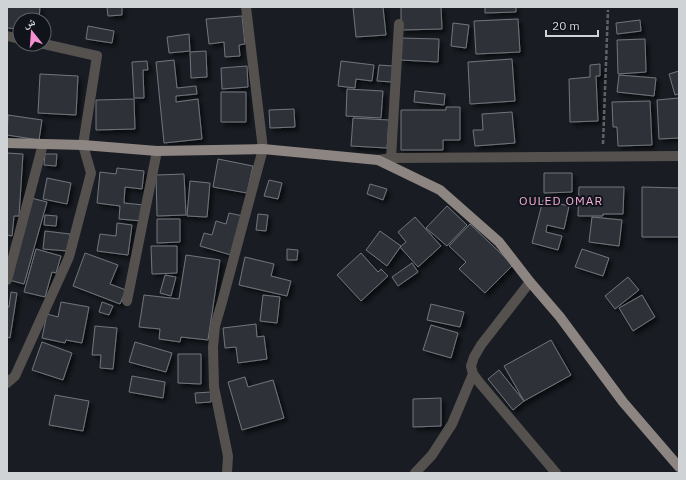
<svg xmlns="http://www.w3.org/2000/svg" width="686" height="480" viewBox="0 0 686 480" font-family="'IBM Plex Sans','Noto Naskh Arabic',sans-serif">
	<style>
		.building { fill: #2f3339; stroke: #70757c; filter: url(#shadow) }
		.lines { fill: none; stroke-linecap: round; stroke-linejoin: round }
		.path { stroke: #5f6368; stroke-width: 2.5; stroke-dasharray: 4 2; stroke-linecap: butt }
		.minor { stroke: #55514f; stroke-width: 10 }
		.major { stroke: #8d8582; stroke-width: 10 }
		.labels { text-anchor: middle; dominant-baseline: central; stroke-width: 4; stroke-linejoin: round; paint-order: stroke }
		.quarter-label { font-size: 12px; letter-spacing: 1px; fill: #f6aedb; stroke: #10141a }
	</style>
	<defs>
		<filter id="shadow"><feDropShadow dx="3.5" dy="3.5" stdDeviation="2" flood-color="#0009"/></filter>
	</defs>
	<rect width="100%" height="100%" fill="#191d23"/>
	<!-- building -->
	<path class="building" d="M7,7H40L39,20H20V29L7,28Z
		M107,7H122V15L108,16Z
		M353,7H383L386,35L356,37Z
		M401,7H441L442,29L401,30Z
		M485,7H516V12L485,13Z
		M242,16L245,44L239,45L240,56L225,57L224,42L209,44L206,19Z
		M518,19L520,52L476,54L474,21Z
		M640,20L641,31L617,34L616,23Z
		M453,23L469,25L466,48L451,46Z
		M88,26L114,31L112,43L86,39Z
		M189,34L190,51L169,53L167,37Z
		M401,38L439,39L438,62L400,60Z
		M645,39L646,72L618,74L617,40Z
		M206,51L207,77L191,78L190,52Z
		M512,59L515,101L470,104L468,62Z
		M174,60L177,88L196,86L197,94L176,96V102L198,99L202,139L164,143L156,62Z
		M147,61L148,70H143L144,98H134L132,62Z
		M341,61L374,65L372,81L356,79L355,88L338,86Z
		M600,64V76H596L598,121L570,122L569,79L590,77V65Z
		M379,65L393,66L392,82L377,81Z
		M247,66L248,87L222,89L221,68Z
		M679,71V94L675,95L669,74Z
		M40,74L78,76L76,115L38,113Z
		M619,75L656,78L654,96L617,92Z
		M347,89L383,91L381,118L346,116Z
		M415,91L445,94L444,105L414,102Z
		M221,92H246V122H221Z
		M679,98V138L659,139L657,100Z
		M134,99L135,129L96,130V100Z
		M650,101L652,145L618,146L617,127H613L612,102Z
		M446,107H460V140H443V150H401V110H446Z
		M294,109L295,127L270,128L269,110Z
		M512,112L515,143L475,146L473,130H483L482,114Z
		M8,115L42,120L39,140L7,135Z
		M353,118L389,120L387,148L351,146Z
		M7,153L23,154L19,216H14L12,236L7,235Z
		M45,154H57L56,166L44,165Z
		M218,159L253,166L247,193L213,187Z
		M117,168L144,171L142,189L125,187L124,203L144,205L142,221L119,219L120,206L97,203L100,172L116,174Z
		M544,173H572V192L544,193Z
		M184,174L186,215L157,216L156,175Z
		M47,178L71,183L67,204L43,199Z
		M269,180L282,183L278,199L264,196Z
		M190,181L210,183L207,217L187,216Z
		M370,184L387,189L383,200L367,194Z
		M579,187H624L623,214H603V216H578Z
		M642,187L679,188V237H642Z
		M31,198L47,202L24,284L9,280Z
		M543,200L569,206L564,229L547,225L546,232L562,236L558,250L532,243Z
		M447,206L467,225L447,246L426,228Z
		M229,213L243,216L231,255L200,246L204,233L212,235L216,221L226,224Z
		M258,214L268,215L266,231L256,230Z
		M45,215L57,216L56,226L44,225Z
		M415,217L441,246L418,267L400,247L406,242L398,232Z
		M592,217L622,220L619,246L589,242Z
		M157,219H180V242L157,243Z
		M117,223L132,225L128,255L97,251L100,234L116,236Z
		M470,224L513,265L485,293L459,269L466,262L449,246Z
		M45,231L70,234L68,251L43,249Z
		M380,231L401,246L387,266L366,250Z
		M151,246H177V273L152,274Z
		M36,249L61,256L56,273L52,272L45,297L24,292Z
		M287,249L298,250L297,260H287Z
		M582,249L609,258L603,276L575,267Z
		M85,253L118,265L110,284L126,290L120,304L73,286Z
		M361,253L378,272L381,269L388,276L361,301L337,275Z
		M186,255L220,260L208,340L181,337L180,342L159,339L160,329L139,327L144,295L179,299Z
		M245,257L274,264L271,276L291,281L287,296L239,285Z
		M412,263L418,272L398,286L392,277Z
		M165,275L176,277L171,296L160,293Z
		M628,277L639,290L615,309L605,296Z
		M11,292L17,293L10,338L7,337V307H9Z
		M263,295L280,297L277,323L260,321Z
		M642,295L655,317L633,331L619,308Z
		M61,302L89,307L82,343L66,340L65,343L42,338L47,314L58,317Z
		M102,302L113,306L109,315L99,312Z
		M431,304L464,312L460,327L427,320Z
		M256,324L257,337L264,336L267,359L238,363L236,347L225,348L223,328Z
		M431,325L458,333L451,358L423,350Z
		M95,326L117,328L113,369L100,368L101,355H92Z
		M551,340L571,375L524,401L504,366Z
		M42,342L72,353L63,380L32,370Z
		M135,342L172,353L166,372L129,362Z
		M178,354H201V384L178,383Z
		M499,370L524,401L513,410L488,379Z
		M132,376L165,382L163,398L129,392Z
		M245,377L248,387L273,380L284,418L242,430L228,382Z
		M211,392V402L196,403L195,393Z
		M55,395L89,401L83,431L49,425Z
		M441,398V426L413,427V399Z"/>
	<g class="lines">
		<!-- path -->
		<path class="path" d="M603,144L608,10"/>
		<!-- minor -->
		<path class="minor" d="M7,36L20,39
			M391,158L399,24
			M378,160L391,158L679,156
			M7,280L43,144
			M530,282L481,345L474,357L471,366L473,374L479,382L556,473
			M127,301L157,151
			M7,383L15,376L69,257L91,173L83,145L97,56L44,44
			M227,473L228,456L214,387L213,347L215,326L222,302L263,149L246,7
			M415,473L432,455L452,424L473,374"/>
		<!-- major -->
		<path class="major" d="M7,143L83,145L157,151L263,149L378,160L440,190L499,242L530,282L560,317L623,402L679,467"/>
	</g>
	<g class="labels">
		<!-- quarter labels -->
		<g class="quarter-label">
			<text x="561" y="200">OULED OMAR</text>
		</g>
	</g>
	<!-- border -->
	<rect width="686" height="480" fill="none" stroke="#d0d3d6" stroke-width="16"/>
	<!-- north arrow -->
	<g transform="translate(32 32) rotate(343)"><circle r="19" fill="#10141a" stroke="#5d6065"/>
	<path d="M0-3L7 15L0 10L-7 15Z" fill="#f590d1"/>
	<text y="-6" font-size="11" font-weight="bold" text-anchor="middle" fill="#d0d3d6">ش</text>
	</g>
	<!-- scale -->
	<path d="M546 30v6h52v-6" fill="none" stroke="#d0d3d6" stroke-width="2"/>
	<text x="552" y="30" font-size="12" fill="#d0d3d6" stroke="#10141a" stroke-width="3" paint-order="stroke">20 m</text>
</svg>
